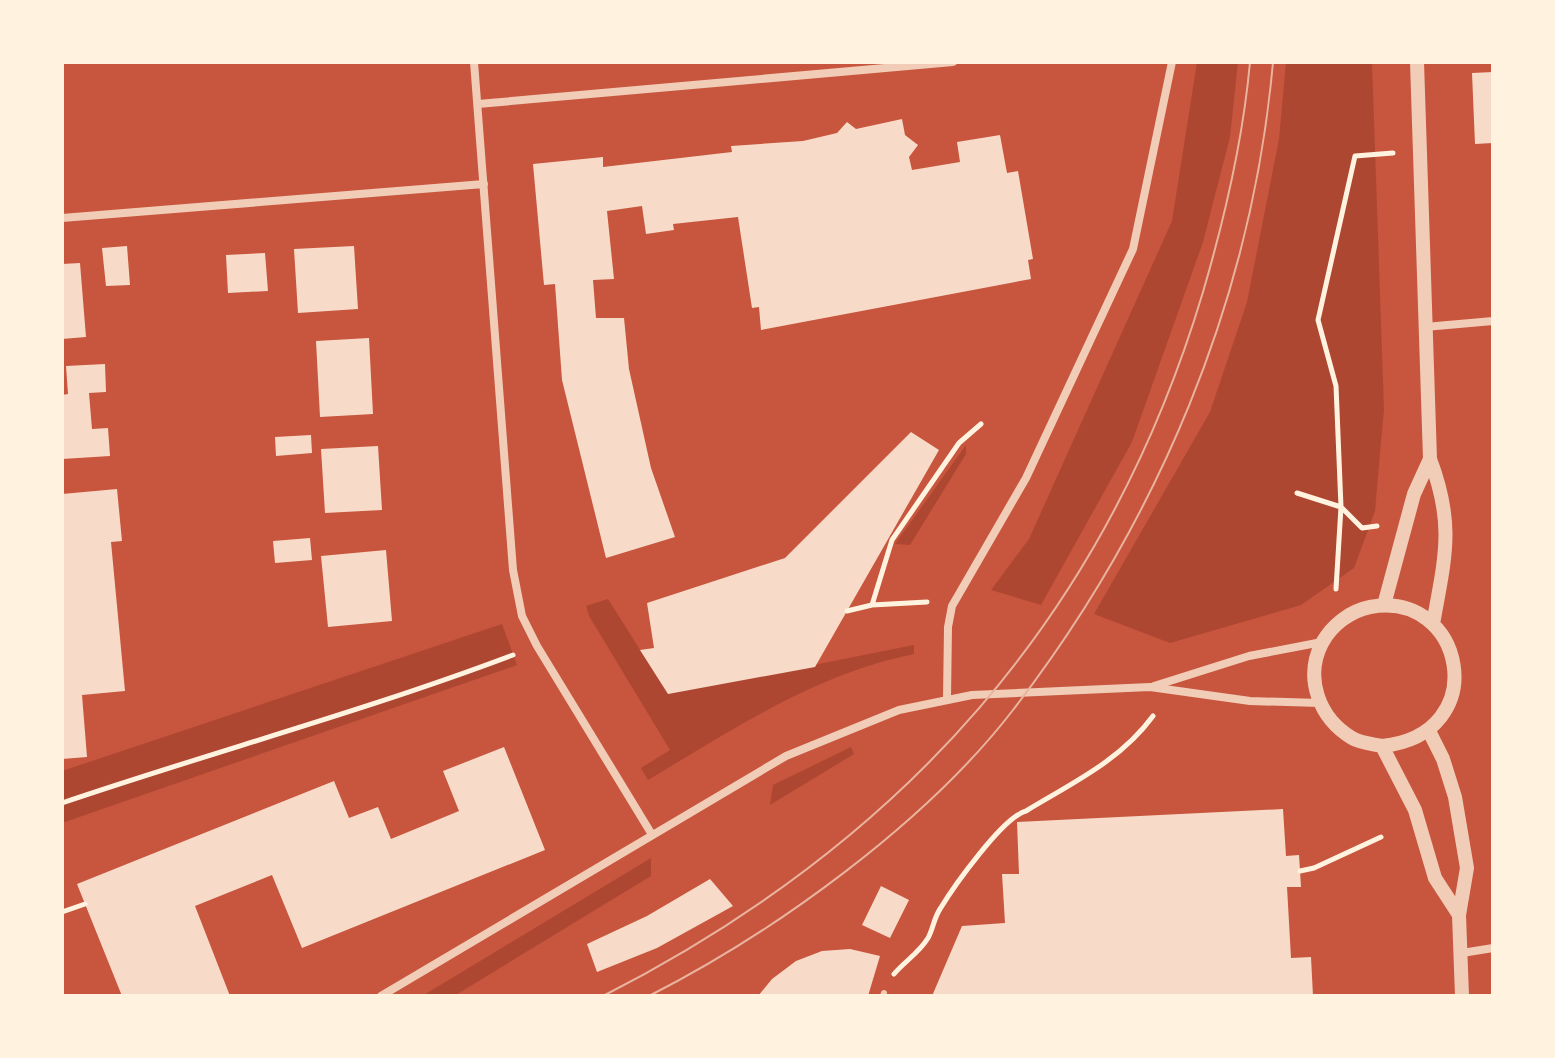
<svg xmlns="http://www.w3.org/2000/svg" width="1555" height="1058" viewBox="0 0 1555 1058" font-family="'Work Sans',sans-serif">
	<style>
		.green { fill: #ae4732 }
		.building { fill: #f7dbc8 }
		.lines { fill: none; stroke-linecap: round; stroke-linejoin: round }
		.path { stroke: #fff3e0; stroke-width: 5 }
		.service { stroke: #f1ccb7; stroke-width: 6 }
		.minor { stroke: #f1ccb7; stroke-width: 8 }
		.tertiary { stroke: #f1ccb7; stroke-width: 14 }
		.tram { stroke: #e9b49f; stroke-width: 2 }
	</style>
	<rect width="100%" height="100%" fill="#c8553d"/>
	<!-- green -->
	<path class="green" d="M1197,62H1238L1230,137L1203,242L1132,442L1041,605L991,590L1029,539L1172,221Z
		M1286,62H1372L1384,409L1375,511L1354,568L1301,605L1170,643L1094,614L1210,412L1247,302L1279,139Z
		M966,445V454L910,545L895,544Z
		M608,599L668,694L914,645V654C815,674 734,729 648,780L641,768L670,750L589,616L586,606Z
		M502,624L517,665L62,823V771Z
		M851,747L854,754L770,805L773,785Z
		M651,858V876L454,996H422Z"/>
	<!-- building -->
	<path class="building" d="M1493,72V143L1475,144L1472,73Z
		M902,119L905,135L918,145L909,157L912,170L960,162L957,142L1000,135L1007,173L1018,171L1033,259L1028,260L1031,279L761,330L759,307L752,308L738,217L673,224L674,230L646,234L642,206L607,211L614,279L593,280L596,318H624L629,369L651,468L675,537L606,558L562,380L555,284L544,285L533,164L603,157V167L732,152L731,146L803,141L837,133L847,122L856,129Z
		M127,246L130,285L106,286L102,248Z
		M354,246L358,309L298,313L294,249Z
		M265,253L268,291L228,293L226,255Z
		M80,263L86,337L62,339V264Z
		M369,338L373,414L320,417L316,341Z
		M105,364L106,392L89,393L92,429L108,428L110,456L62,459V395L68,394L66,366Z
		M911,432L939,450L815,667L668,694L640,650L654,648L647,603L785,558Z
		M311,435L312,453L276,456L275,437Z
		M378,446L382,510L325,513L321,449Z
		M117,489L122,541L111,542L125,691L82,695L87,757L62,759V494Z
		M310,538L312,560L275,563L273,541Z
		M386,550L392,621L328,627L321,556Z
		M504,747L545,850L302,948L272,875L195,906L230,996H122L77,884L334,781L349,818L378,807L391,839L459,811L443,771Z
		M1283,809L1286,856L1299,855L1301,887H1287L1291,958L1311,957L1313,996H932L962,926L1005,923L1002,874H1019L1017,822Z
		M710,879L733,906L657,948L597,972L587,944L647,916Z
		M881,886L909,900L890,938L862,925Z
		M850,949L880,956L868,996H758L772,979L796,961L822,951Z"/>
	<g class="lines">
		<!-- path -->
		<path class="path" d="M1297,493L1341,507L1362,528L1377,526
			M1336,589L1341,507L1336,386L1318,320L1355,156L1393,153
			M872,605L927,602
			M847,611L872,605L892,540L959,443L981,424
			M62,803C212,752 365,711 513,655
			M1300,871L1314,868L1381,837
			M62,912L85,904
			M894,974C905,961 919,953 928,938C933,929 934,918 940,909C954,886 1003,817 1026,811C1072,783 1120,761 1153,716"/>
		<!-- service -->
		<path class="service" d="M883,996L884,993"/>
		<!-- minor -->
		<path class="minor" d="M474,62L513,570L522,616L537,646L651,833
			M478,104L953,62
			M62,218L484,184
			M1425,327L1493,321
			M1154,686L1249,656L1322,642
			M947,698L948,627L952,606L1026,478L1133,249L1172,62
			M1462,953L1493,948
			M381,996L786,756L899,710L972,695L1150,687L1250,701L1320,703"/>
		<!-- tertiary -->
		<path class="tertiary" d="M1417,62L1430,459C1455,525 1445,557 1433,624
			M1384,605L1414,494L1430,459
			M1429,731L1443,759L1455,797L1467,868L1459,915L1462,996
			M1382,746C1495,734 1464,589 1370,607C1350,611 1332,625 1322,643C1304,678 1319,718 1352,738C1360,743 1373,744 1382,746L1415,810L1435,878L1459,915"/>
		<!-- tram -->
		<path class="tram" d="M603,996C903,843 1106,616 1203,292C1225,217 1243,140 1250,62
			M649,996C775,932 926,823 1013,710C1158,522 1252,299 1273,62"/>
	</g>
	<!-- border -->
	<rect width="1555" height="1058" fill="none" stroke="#fff3e0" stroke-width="128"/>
</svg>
